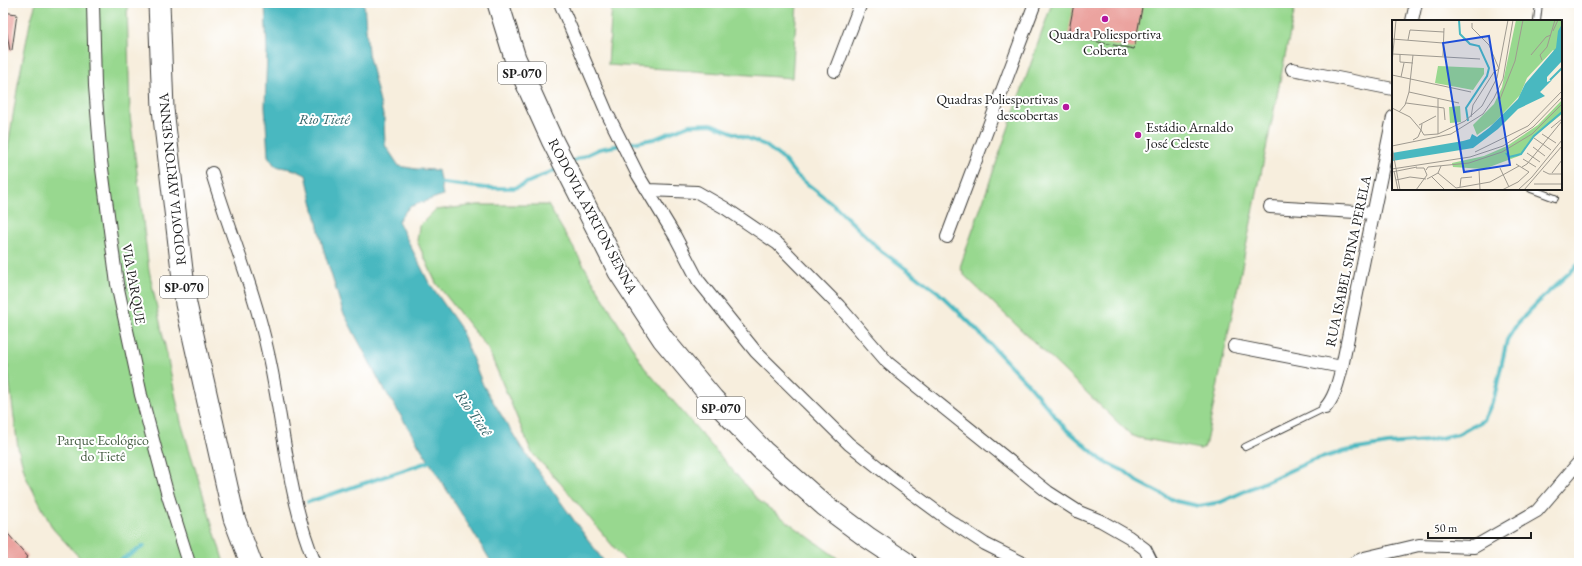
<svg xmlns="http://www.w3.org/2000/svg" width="1582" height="566" viewBox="0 0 1582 566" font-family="'EB Garamond',serif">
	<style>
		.green { fill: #98d88f; stroke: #5a7a56 }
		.water { fill: #49b8c0; stroke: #326a6e }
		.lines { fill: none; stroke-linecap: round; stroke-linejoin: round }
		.stream { stroke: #49b8c0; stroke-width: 4 }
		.building { fill: #eba39f }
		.lane-casing { stroke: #3d3c39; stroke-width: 8 }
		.street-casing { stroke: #3d3c39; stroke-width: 14 }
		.highway-casing { stroke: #3d3c39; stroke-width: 23 }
		.lane { stroke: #fff; stroke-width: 6 }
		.street { stroke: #fff; stroke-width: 12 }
		.highway { stroke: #fff; stroke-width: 21 }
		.poi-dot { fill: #b5179e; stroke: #fff; stroke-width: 1.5 }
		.labels { text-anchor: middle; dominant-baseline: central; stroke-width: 4; stroke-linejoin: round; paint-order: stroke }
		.shield { fill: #fff; stroke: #606060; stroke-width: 1 }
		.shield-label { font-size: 13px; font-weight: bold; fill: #1c1c1c }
		.poi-label { font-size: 14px; fill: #1c1c1c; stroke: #fff }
		.street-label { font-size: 14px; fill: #1c1c1c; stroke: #fff }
		.park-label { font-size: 14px; fill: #475e44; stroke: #fff }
		.water-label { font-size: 15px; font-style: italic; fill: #306266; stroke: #fff }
		.inset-river { fill: none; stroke: #49b8c0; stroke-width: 2 }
		.inset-road { fill: none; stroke: #9f9a90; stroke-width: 1 }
		.view { fill: #1d4ed8; fill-opacity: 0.15; stroke: #1d4ed8; stroke-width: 2 }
		.inset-edge { fill: none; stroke: #1c1c1c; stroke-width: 2 }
	</style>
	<rect width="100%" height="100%" fill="#fff"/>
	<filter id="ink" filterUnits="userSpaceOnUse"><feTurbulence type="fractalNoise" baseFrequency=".025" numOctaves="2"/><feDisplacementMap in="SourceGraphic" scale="8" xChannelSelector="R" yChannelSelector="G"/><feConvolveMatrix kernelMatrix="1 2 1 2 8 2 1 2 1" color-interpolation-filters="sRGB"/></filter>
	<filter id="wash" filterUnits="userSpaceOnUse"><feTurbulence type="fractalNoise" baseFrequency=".012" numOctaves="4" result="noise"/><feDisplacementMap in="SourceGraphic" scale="16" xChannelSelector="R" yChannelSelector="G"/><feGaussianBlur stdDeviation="0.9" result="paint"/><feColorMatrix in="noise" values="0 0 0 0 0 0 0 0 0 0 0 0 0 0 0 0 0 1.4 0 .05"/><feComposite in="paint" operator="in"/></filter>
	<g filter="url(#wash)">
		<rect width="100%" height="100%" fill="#f7eedd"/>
		<!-- green -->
		<path class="green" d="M36,3H127L130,115L149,270L181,422L224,563H82L81,559L53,529L26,477L18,448L9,379L4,331L3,178L18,84L30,23Z
			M612,3H797L792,78L608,65Z
			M1052,3H1296L1205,447L1200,449L1139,438L1131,435L964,275L960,267Z
			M478,205H548L644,367L758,500L844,563H627L562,485L532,453L488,349L436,283L417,241L419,226L435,210Z"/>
		<!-- water -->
		<path class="water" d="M265,3H364L368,53L384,119L385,145L399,166L416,169L438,170L443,195L409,207L398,221L428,281L460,327L483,385L521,447L605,563H492L381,384L343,312L323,248L306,175L295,170L275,166L268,156L265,106L267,53Z"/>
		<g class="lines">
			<!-- stream -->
			<path class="stream" d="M569,163L599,149L654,139L689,125L711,124L765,145L784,160L796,175L834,205L880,250L938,292L972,325L1028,384L1065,428L1103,461L1126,472L1137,481L1175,501L1199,506L1221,502L1311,461L1345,451L1388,444L1427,441L1458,434L1484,420L1494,398L1507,340L1517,324L1542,298L1579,264
				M435,182L485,188H515L560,168
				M308,502L428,462L433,460
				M116,563L144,546"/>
		</g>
		<g id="blocks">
			<!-- building -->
			<path class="building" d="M1074,3H1143L1134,49L1068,36Z
				M3,12L17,14L12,50L10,51Z
				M3,528L28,557L21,563H3Z"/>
		</g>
	</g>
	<g filter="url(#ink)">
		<use href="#blocks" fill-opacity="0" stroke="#3d3c39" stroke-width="1"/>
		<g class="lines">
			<!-- lane casing -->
			<g class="lane-casing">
				<path id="lane" d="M1537,21L1539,3
					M1531,189L1555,198
					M1245,447L1325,408"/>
			</g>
			<!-- street casing -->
			<g class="street-casing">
				<path id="street" d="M93,3L95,86L101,161L117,284L141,395L168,496L189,563
					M560,3L607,113L638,175L675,236L698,280L756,352L849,444L893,479L947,519L985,544L1023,563
					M1412,21L1416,3
					M1292,69L1393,89
					M835,71L861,3
					M212,173C230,233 255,291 268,353C284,423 287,496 315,563
					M648,190L697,192L725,208L778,244L839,306L888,363L1048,492L1079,512L1101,521L1129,537L1145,549L1152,563
					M1270,207L1373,213
					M947,237L1035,3
					M1234,346L1342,367
					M1325,408C1335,397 1338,382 1342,367L1393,117
					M1353,563L1364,558L1419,545L1474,547L1537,511L1579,462"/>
			</g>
			<!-- highway casing -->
			<g class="highway-casing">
				<path id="highway" d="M159,3L163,109L186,304L234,518L251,563
					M498,3L515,58L552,140L619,272L663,339L713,399L763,451L824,505L867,537L906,563"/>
			</g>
			<!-- lane -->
			<use href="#lane" class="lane"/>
			<!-- street -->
			<use href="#street" class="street"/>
			<!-- highway -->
			<use href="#highway" class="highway"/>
		</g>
	</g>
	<!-- markers -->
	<g class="poi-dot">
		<circle cx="1105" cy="19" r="4"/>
		<circle cx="1066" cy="107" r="4"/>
		<circle cx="1138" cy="135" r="4"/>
	</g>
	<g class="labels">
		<!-- shield labels -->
		<g class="shield">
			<rect x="498" y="62" width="48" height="22" rx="3"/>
			<rect x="160" y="276" width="48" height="22" rx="3"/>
			<rect x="697" y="397" width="48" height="22" rx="3"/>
		</g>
		<g class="shield-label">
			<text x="522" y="73">SP-070</text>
			<text x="184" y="287">SP-070</text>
			<text x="721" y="408">SP-070</text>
		</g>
		<!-- poi labels -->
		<g class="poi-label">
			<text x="1105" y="34">Quadra Poliesportiva<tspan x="1105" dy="16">Coberta</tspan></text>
			<text x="1058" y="99" text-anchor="end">Quadras Poliesportivas<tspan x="1058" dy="16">descobertas</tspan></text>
			<text x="1146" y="127" text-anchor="start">Estádio Arnaldo<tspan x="1146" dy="16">José Celeste</tspan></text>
		</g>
		<!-- street labels -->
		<g class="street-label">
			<text transform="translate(172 179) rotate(-96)">RODOVIA AYRTON SENNA</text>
			<text transform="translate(593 216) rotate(62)">RODOVIA AYRTON SENNA</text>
			<text transform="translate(1348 261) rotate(-78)">RUA ISABEL SPINA PERELA</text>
			<text transform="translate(134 284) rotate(80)">VIA PARQUE</text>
		</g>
		<!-- park labels -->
		<g class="park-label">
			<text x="103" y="440">Parque Ecológico<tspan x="103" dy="16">do Tietê</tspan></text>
		</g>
		<!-- water labels -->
		<g class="water-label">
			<text x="324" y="118">Rio Tietê</text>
			<text transform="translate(474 413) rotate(55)">Rio Tietê</text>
		</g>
	</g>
	<!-- overview -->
	<g transform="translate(1392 20)">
		<rect width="170" height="170" fill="#f7eedd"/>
		<path d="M124,0H170V38L161,30L135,58L128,75L119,85L102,103L85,115L81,105L102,84L110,67ZM46,46L92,48V54L81,70L43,63ZM170,80V94L141,117L127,136L92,149L61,147L60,143L92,136L115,126L146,105ZM68,86L69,102L58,103L57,87Z" fill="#98d88f"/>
		<path d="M170,4V41L155,57V62L160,60L148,72L153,76L126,89L106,109L81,128L0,141V133L71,121L78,119L80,114L85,117L97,108L126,79L133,64L164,28L166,11Z" fill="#49b8c0"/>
		<path class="inset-river" d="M67,0L68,14L78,24L87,26L97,48L95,56L74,88L76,101M158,60L170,48M114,133L117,137L129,134L142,116L170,92"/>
		<path class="inset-road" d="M161,11L166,0M0,19L51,23M16,20L18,10L52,12M1,34L88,39M8,34V42L21,43M139,35L154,17L159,15M51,36L52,8M150,40L148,35L155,27L163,0M0,43L4,0M0,55L79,72M9,57L12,43M17,72L67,83M46,79V114M108,79L123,41L131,0M14,83L52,88L53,100M0,88L18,97L29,110M7,92L13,85L17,72L21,35M79,97L81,85L102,52L107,49L97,25L80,8V3M30,104L29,110L32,115L46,114L73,101L90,86L105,58L116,0M27,105L44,96M159,108L170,99M150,114L164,123M142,118L159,130M21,120L26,117L29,110M0,126L59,114L91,94L102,78L111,59L121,0M0,127L8,170M141,127L153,136M83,132L136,106L170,71M135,133L148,142M131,139L144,147M130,147L135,144L170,101M24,148H32L35,155L24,170M108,148L117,167M0,149L78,137L111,126L141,107L170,77M34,150L36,147L77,143L110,132L140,114L170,84M87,150L88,170M2,151L6,170M151,151L157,154H170M0,152L25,147M46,153L64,168L98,162L127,146M160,153L170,140M40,157L53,170M35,159L46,153L49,146M4,160L18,157L34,159M142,164H170M68,167L69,158L80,157M110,170L126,162L137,152L124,144M126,170L140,157L170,120M132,170L170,126"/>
		<path class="view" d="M97,16L118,145L72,152L51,23Z"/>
		<rect width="170" height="170" class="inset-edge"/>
	</g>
	<!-- margin -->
	<rect width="1582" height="566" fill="none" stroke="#fff" stroke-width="16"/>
	<!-- scale -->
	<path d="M1428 532v6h103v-6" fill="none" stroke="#1c1c1c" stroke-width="2"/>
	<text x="1434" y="532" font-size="12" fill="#1c1c1c" stroke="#ffffff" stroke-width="3" paint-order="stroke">50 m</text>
</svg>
